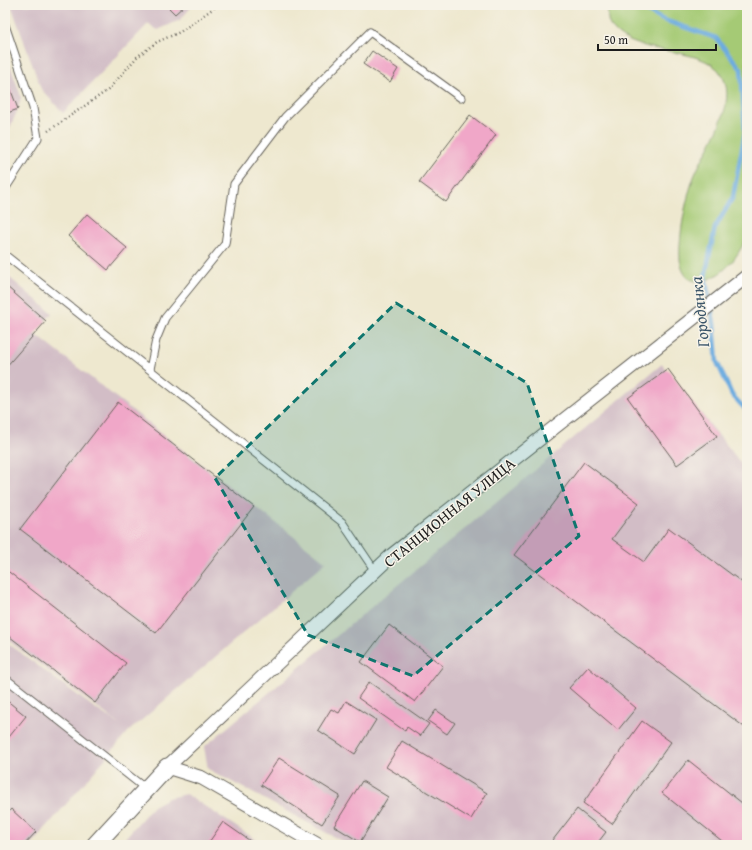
<svg xmlns="http://www.w3.org/2000/svg" width="752" height="850" viewBox="0 0 752 850" font-family="'Gentium Book Plus',serif">
	<style>
		.industrial { fill: #d2bdc6 }
		.green { fill: #a5ca74; stroke: #607348 }
		.lines { fill: none; stroke-linecap: round; stroke-linejoin: round }
		.stream { stroke: #6cace0; stroke-width: 4.5 }
		.building { fill: #f0a7c8 }
		.service-casing { stroke: #66635b; stroke-width: 9 }
		.minor-casing { stroke: #66635b; stroke-width: 15 }
		.tertiary-casing { stroke: #66635b; stroke-width: 19 }
		.path { stroke: #66635b; stroke-width: 2.5; stroke-dasharray: 1 3; stroke-linecap: butt }
		.service { stroke: #fff; stroke-width: 7 }
		.minor { stroke: #fff; stroke-width: 13 }
		.tertiary { stroke: #fff; stroke-width: 17 }
		.marked { fill: #0f766e; fill-opacity: 0.2; stroke: #0f766e; stroke-width: 3; stroke-dasharray: 8 5; stroke-linejoin: round }
		.labels { text-anchor: middle; dominant-baseline: central; stroke-width: 3; stroke-linejoin: round; paint-order: stroke }
		.street-label { font-size: 16px; fill: #1c1c1c; stroke: #f7f3e8 }
		.water-label { font-size: 17px; font-style: italic; fill: #3c566a; stroke: #f7f3e8 }
	</style>
	<rect width="100%" height="100%" fill="#f7f3e8"/>
	<filter id="ink" filterUnits="userSpaceOnUse"><feTurbulence type="fractalNoise" baseFrequency=".025" numOctaves="2"/><feDisplacementMap in="SourceGraphic" scale="8" xChannelSelector="R" yChannelSelector="G"/><feConvolveMatrix kernelMatrix="1 2 1 2 8 2 1 2 1" color-interpolation-filters="sRGB"/></filter>
	<filter id="wash" filterUnits="userSpaceOnUse"><feTurbulence type="fractalNoise" baseFrequency=".012" numOctaves="4" result="noise"/><feDisplacementMap in="SourceGraphic" scale="16" xChannelSelector="R" yChannelSelector="G"/><feGaussianBlur stdDeviation="0.9" result="paint"/><feColorMatrix in="noise" values="0 0 0 0 0 0 0 0 0 0 0 0 0 0 0 0 0 1.4 0 .05"/><feComposite in="paint" operator="in"/></filter>
	<g filter="url(#wash)">
		<rect width="100%" height="100%" fill="#eee8cf"/>
		<!-- industrial -->
		<path class="industrial" d="M11,5H193L180,20L158,30L148,24L63,113L41,89Z
			M5,50L21,97L18,109L5,139Z
			M5,274L52,313L35,334L326,562L129,731L31,845H5V641L96,709L122,726L5,638Z
			M662,364L747,471V845H349L208,769L204,747Z
			M186,794L264,845H119L153,806L168,798Z"/>
		<!-- green -->
		<path class="green" d="M608,5H736L747,11V239C742,245 739,253 734,259C719,280 684,296 680,259C678,238 687,192 696,172C707,148 734,110 725,82C713,42 637,60 612,28C606,22 608,13 608,5Z"/>
		<g class="lines">
			<!-- stream -->
			<path class="stream" d="M636,5L661,19L716,38L741,69L745,132L733,197L715,228L705,277L714,323L717,362L732,395L747,411"/>
		</g>
		<g id="blocks">
			<!-- building -->
			<path class="building" d="M166,5H185L175,14Z
				M372,51L398,69L390,82L363,64Z
				M5,75L18,109L5,114Z
				M470,115L496,135L446,202L419,182Z
				M87,214L127,248L108,270L68,236Z
				M6,286L46,321L5,368V287Z
				M668,369L717,436L677,465L628,398Z
				M118,402L254,507L156,633L20,529Z
				M584,462L639,503L612,539L644,562L669,528L747,586V729L514,555Z
				M5,569L126,663L95,703L5,633Z
				M389,625L443,666L415,702L361,662Z
				M588,667L636,708L618,730L569,688Z
				M369,682L429,724L420,736L407,727L405,731L358,698Z
				M5,699L26,716L5,742Z
				M346,701L376,720L355,754L318,730L331,709L339,713Z
				M436,710L455,723L447,734L428,721Z
				M642,721L671,742L612,824L583,803Z
				M402,741L487,793L471,819L386,767Z
				M279,758L340,796L322,824L261,785Z
				M688,760L747,807V845H727L662,793Z
				M362,781L388,797L360,842L334,826Z
				M11,809L36,832L24,845H5V816Z
				M577,809L606,832L596,845H549Z
				M223,822L256,845H207Z"/>
		</g>
	</g>
	<g filter="url(#ink)">
		<use href="#blocks" fill-opacity="0" stroke="#66635b" stroke-width="1"/>
		<g class="lines">
			<!-- service casing -->
			<g class="service-casing">
				<path id="service" d="M5,25L33,108L38,138L5,189
					M5,255L342,522L375,571
					M150,369L156,340L165,318L225,244L234,184L285,117L370,32L461,98
					M5,678L146,789"/>
			</g>
			<!-- minor casing -->
			<g class="minor-casing">
				<path id="minor" d="M167,767L392,555L747,276
					M167,767L202,778L318,845"/>
			</g>
			<!-- tertiary casing -->
			<g class="tertiary-casing">
				<path id="tertiary" d="M95,845L167,767"/>
			</g>
			<!-- path -->
			<path class="path" d="M48,131L108,90L137,57L157,42L180,32L218,5"/>
			<!-- service -->
			<use href="#service" class="service"/>
			<!-- minor -->
			<use href="#minor" class="minor"/>
			<!-- tertiary -->
			<use href="#tertiary" class="tertiary"/>
		</g>
	</g>
	<!-- marked area -->
	<path class="marked" d="M396,303L527,383L579,536L413,676L308,635L215,478Z"/>
	<g class="labels">
		<!-- street labels -->
		<g class="street-label">
			<text transform="translate(449 512) rotate(-39)">СТАНЦИОННАЯ УЛИЦА</text>
		</g>
		<!-- water labels -->
		<g class="water-label">
			<text transform="translate(699 312) rotate(-96)">Городянка</text>
		</g>
	</g>
	<!-- margin -->
	<rect width="752" height="850" fill="none" stroke="#f7f3e8" stroke-width="20"/>
	<!-- scale -->
	<path d="M598 44v6h118v-6" fill="none" stroke="#1c1c1c" stroke-width="2"/>
	<text x="604" y="44" font-size="12" fill="#1c1c1c" stroke="#f7f3e8" stroke-width="3" paint-order="stroke">50 m</text>
</svg>
